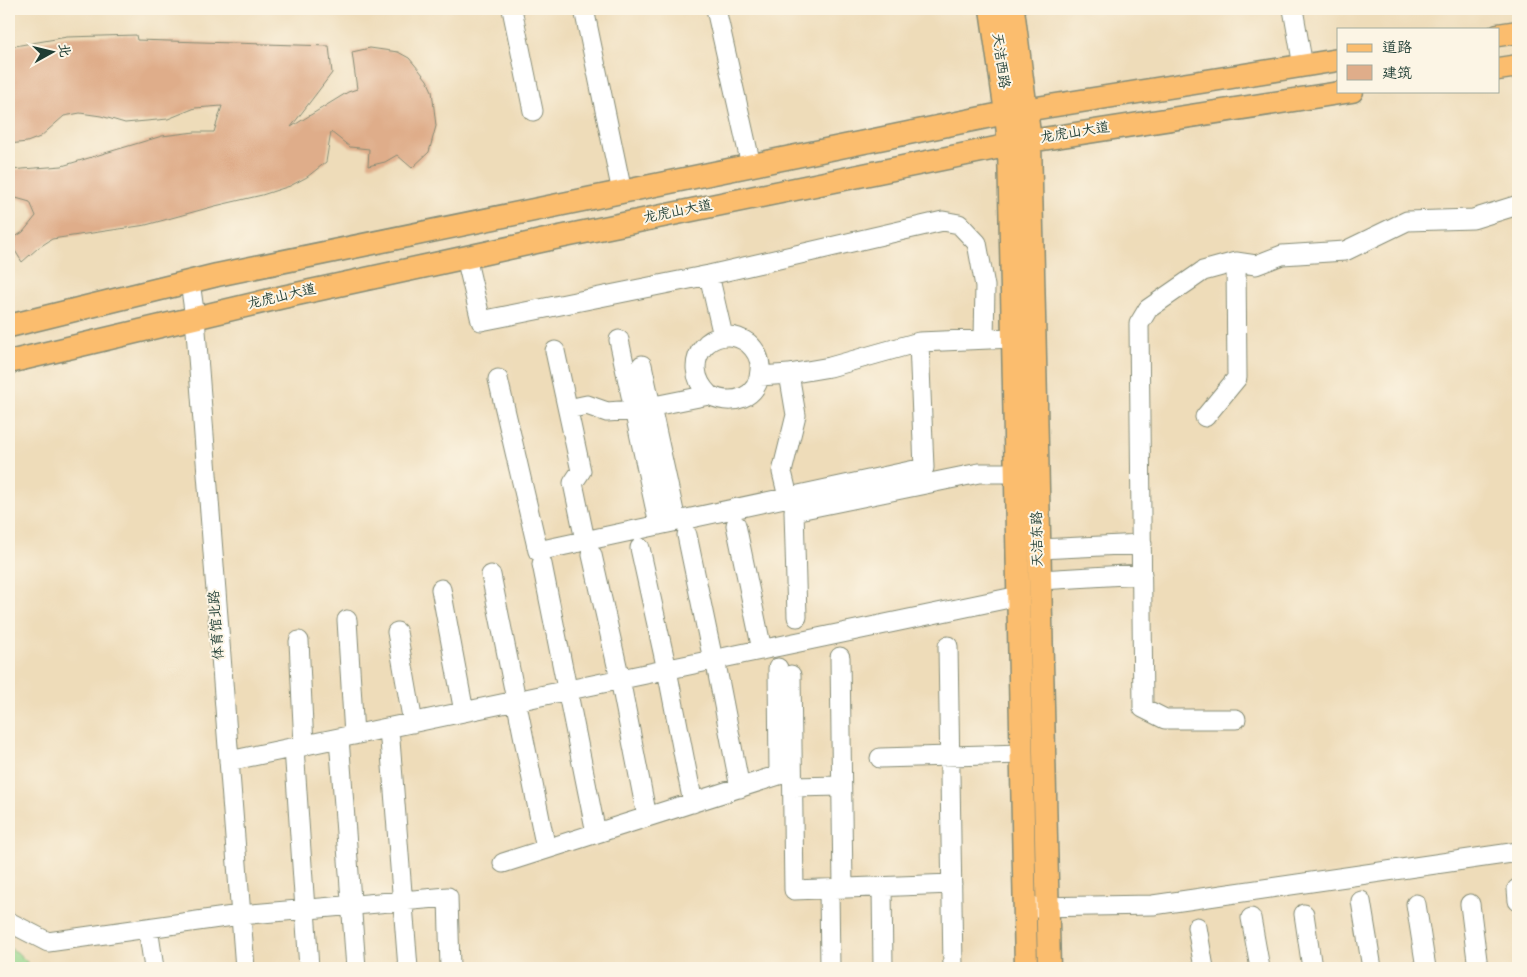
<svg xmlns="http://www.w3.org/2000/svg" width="1527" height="977" viewBox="0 0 1527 977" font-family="'Gochi Hand','LXGW WenKai TC',sans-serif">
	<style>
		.green { fill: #94d58b; stroke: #5a8960 }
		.building { fill: #dfad8a }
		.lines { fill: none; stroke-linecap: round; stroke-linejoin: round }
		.minor-casing { stroke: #868c76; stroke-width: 21 }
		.major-casing { stroke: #868c76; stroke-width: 25 }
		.minor { stroke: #fff; stroke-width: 19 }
		.major { stroke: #fbbd6e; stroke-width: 22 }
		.labels { text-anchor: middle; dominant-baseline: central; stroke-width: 4; stroke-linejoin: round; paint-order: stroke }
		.street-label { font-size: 14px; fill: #1f3d34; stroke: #fcf5e5 }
	</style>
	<rect width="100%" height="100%" fill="#fcf5e5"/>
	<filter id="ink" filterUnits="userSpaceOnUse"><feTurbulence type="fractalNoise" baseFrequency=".02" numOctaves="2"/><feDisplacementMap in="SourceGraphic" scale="10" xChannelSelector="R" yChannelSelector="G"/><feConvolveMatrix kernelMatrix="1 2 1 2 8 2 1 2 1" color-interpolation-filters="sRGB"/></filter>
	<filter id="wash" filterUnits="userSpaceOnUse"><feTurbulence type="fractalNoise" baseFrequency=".0096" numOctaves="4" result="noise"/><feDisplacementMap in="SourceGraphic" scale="20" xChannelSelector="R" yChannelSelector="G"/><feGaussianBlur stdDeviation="1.12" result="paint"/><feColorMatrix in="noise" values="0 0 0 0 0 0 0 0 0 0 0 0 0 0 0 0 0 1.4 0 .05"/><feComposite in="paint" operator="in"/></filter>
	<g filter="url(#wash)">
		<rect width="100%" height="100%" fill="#eedcb9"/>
		<!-- green -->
		<path class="green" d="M9,948L17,952L33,968H9Z"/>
		<g id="blocks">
			<!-- building -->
			<path class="building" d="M136,35L137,40L329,46L332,73L291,127L348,92L357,89L352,52L370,48L398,52L409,58L419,70L427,80L432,91L436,126L429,152L412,168L397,155L385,162L368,166L369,149L350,147L331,132L326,162L307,177L290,186L262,195L215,206L146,225L52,239L38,248L22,262L9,241L23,232L36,216L30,202L9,196V170L62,166L162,136L195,132H214L222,106L195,108L168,119L125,123L101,116L80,113L64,116L40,137L27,142L9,144V47L67,37Z"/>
		</g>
	</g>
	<g filter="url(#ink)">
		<use href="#blocks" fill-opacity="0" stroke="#868c76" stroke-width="1"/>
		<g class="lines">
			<!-- minor casing -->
			<g class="minor-casing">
				<path id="minor" d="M512,9L533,111
					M584,9L622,192
					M716,9L751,165
					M1293,9L1303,66
					M466,257L481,321L709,275L943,221L959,224L977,243L985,286L984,339
					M709,275L723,336
					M190,282L195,318L245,968
					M619,340L659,525
					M555,351L581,471L573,483L585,540
					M642,365L676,521
					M789,374L830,367L919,342L1013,338
					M760,376L789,374L796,415L782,472L788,497
					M498,379L538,551L924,468L919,342
					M568,409L587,405L607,412L634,410L709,395C732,406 759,399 760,370C761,360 756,350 748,343C715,319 675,361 709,395
					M1205,417L1237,378L1236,262
					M736,525L762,650
					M687,535L713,660
					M640,548L667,670L693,803
					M1040,549L1142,544
					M592,555L620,679L647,817
					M542,564L596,833
					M491,575L546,849
					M1040,580L1142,574
					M441,589L464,712
					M797,617L794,511L979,473H1016
					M347,620L354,735
					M397,632L413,723
					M299,641L304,746
					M948,646L953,968
					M840,657L843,888
					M715,659L740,788
					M791,675L794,890L952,884
					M1236,719H1165L1143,708L1139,324L1148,309L1203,271L1236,262L1256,265L1282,255L1345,251L1407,221L1473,219L1518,205
					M389,728L408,968
					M339,738L356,968
					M294,748L309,968
					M880,758L1022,754
					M229,761L1019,596
					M793,787L841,786
					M503,863L779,775L778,668
					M882,887L883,968
					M829,889L830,968
					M1517,889L1518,901
					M1361,901L1372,968
					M1416,904L1426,968
					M1470,904L1478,968
					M1033,907L1153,905L1518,852
					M1304,914L1312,968
					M1251,918L1260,968
					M9,922L48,942L240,915L448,897L450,968
					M1197,927L1204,968
					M148,928L154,968"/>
			</g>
			<!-- major casing -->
			<g class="major-casing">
				<path id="major" d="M991,9L1006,113L1009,146L1026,968
					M1013,9L1030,141L1049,968
					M1498,35L1518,32
					M1498,69L1518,66
					M9,326L217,275L1006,113L1338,60
					M9,362L283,297L550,239L1030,141L1352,91"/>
			</g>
			<!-- minor -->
			<use href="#minor" class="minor"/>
			<!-- major -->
			<use href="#major" class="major"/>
		</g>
	</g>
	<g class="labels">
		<!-- street labels -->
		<g class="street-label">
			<text transform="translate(999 61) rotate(82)">天洁西路</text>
			<text transform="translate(1075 134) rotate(-9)">龙虎山大道</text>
			<text transform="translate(678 213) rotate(-11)">龙虎山大道</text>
			<text transform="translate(282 298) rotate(-13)">龙虎山大道</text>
			<text transform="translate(1039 539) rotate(-91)">天洁东路</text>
			<text transform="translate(218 625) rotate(-94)">体育馆北路</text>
		</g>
	</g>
	<!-- margin -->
	<rect width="1527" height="977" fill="none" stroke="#fcf5e5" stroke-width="30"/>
	<!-- legend -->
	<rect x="1337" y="28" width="162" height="65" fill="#fcf5e5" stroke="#a4ab9e"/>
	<rect x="1347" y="44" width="25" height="8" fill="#fbbd6e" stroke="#a4ab9e"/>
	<text x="1382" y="52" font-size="15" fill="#1f3d34">道路</text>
	<rect x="1347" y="65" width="25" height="15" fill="#dfad8a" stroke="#a4ab9e"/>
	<text x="1382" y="78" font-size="15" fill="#1f3d34">建筑</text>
	<!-- north arrow -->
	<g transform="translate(52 52) rotate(82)" stroke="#fcf5e5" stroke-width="4" paint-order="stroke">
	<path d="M0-4L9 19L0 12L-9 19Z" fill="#1f3d34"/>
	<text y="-8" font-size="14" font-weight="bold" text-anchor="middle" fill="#1f3d34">北</text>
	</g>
</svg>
